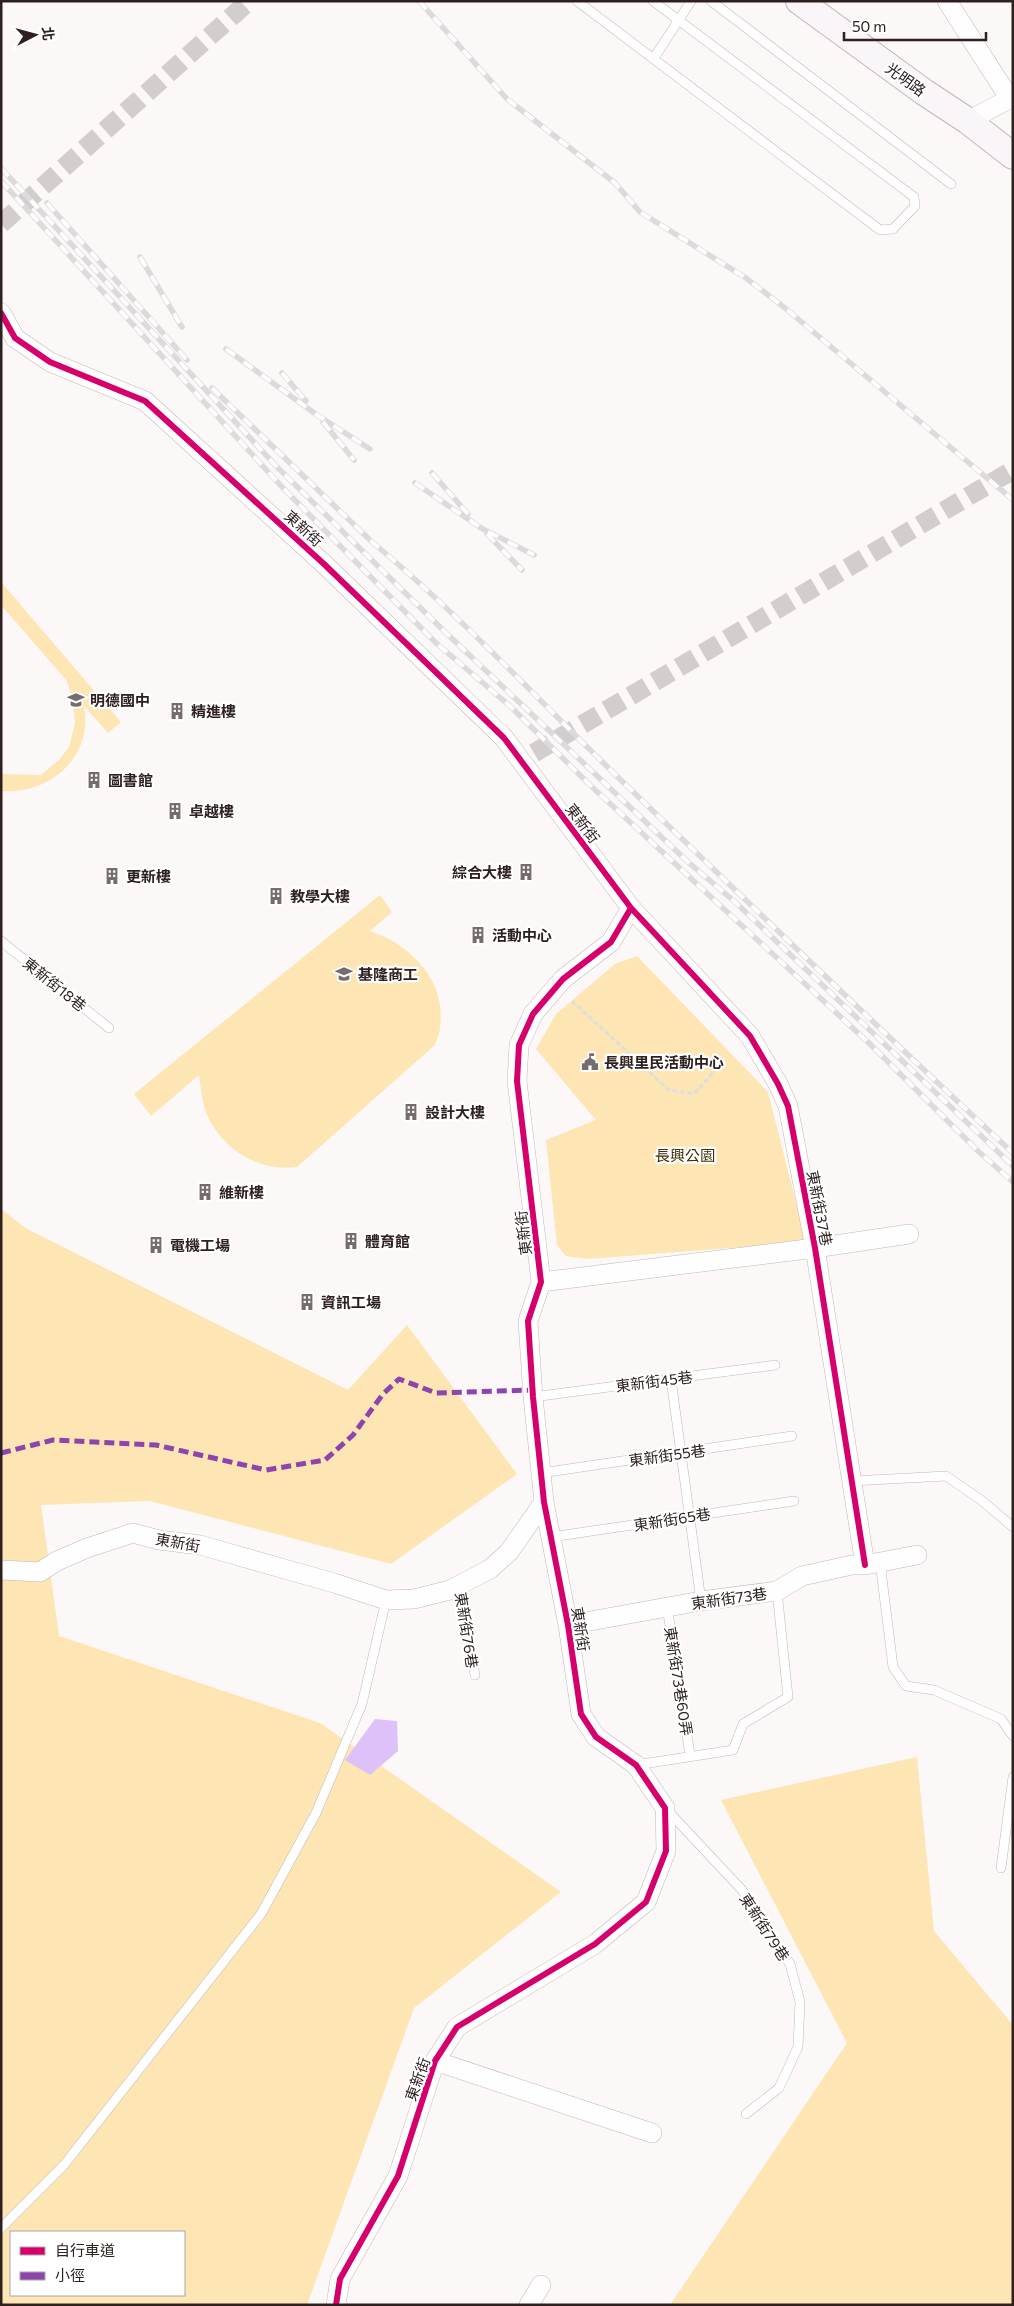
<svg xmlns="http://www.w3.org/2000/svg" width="1014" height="2306" viewBox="0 0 1014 2306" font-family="Commissioner,'Noto Sans TC',sans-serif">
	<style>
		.green { fill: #fde5b4; fill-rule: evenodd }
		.water { fill: #dfc1f9 }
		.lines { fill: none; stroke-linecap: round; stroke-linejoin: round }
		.street-tunnel { stroke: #d3cdcd; stroke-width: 19; stroke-dasharray: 19 9; stroke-linecap: butt }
		.lane-casing { stroke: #c1b8b8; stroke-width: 10 }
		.street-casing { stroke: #c1b8b8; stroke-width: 20 }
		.secondary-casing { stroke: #c1b8b8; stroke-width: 28 }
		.path { stroke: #dfdede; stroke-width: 3; stroke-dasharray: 5 2.5; stroke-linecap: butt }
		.lane { stroke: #fffefe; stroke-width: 9 }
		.street { stroke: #fffefe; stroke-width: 19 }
		.secondary { stroke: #faf5f8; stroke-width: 26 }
		.rail-casing { stroke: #dcdada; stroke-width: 5.5 }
		.rail { stroke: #fff; stroke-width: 4; stroke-dasharray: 11; stroke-linecap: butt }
		.quiet { stroke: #8e44ad; stroke-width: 5; stroke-dasharray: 10 5; stroke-linecap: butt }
		.cycleway-casing { stroke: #fff; stroke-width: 9 }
		.cycleway { stroke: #d6006c; stroke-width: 6 }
		.labels { text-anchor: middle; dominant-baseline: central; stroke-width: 4.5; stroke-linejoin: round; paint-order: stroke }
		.street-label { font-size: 15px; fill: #2f2020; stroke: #fff }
		.poi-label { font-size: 15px; font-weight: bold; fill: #2f2020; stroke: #fff; text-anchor: start }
		.park-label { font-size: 15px; fill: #3d2d03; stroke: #fff }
	</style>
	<rect width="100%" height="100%" fill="#fcf8f8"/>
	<!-- green -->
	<path class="green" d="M1,582L121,722L108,733L84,706C94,756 50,795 1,791V774L41,775L59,760L69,747L75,723L73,702L67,681L1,605Z
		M380,895L392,912L370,931C410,944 447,981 440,1027C440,1033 437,1039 435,1045L297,1167C260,1172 224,1151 208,1117C202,1104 201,1089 199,1075L151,1116L134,1094Z
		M637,956L768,1092L806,1242L588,1259L566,1256L557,1245L546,1140L596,1120L536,1049L556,1014L615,964Z
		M1,1209L27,1229L348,1390L407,1325L517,1474L391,1564L150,1501L41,1505L59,1636L320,1723L561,1892L414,2008L307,2305H1ZM11,2232H184V2295H11Z
		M917,1757L934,1931L1013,2025V2305H670L847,2043L721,1800Z"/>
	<!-- water -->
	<path class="water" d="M375,1719L397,1721L398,1751L370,1775L345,1760Z"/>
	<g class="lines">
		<!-- street-tunnel -->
		<path class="street-tunnel" d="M1,224L249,1
			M534,753L1013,470"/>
		<!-- lane casing -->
		<g class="lane-casing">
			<path id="lane" d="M577,1L880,230L893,229L915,206L914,197L653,1
				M711,1L951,184
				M654,58L691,1
				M1,941L109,1028
				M671,1379L701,1601
				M533,1397L775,1365
				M541,1473L792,1436
				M852,1481L946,1476L981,1500L1013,1527
				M551,1537L794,1501
				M880,1562L893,1667L906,1686L934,1690L1001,1719L1013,1736
				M460,1584L475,1675
				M667,1607L690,1755
				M636,1765L733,1750L743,1724L788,1697L777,1591
				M667,1810L742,1890L790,1964L800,2002L798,2047L779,2088L746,2114
				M1001,1868L1013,1777
				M1,2228L64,2165L261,1914L316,1813L362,1704L386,1600"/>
		</g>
		<!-- street casing -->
		<g class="street-casing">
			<path id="street" d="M947,1L1010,99
				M968,121L1013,97
				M1,313L15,338L50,362L145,401L324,564L504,738L631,908L750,1036L778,1084L788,1106L815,1248L865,1565
				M541,1282L815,1248L909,1234
				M1,1570L40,1572L57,1561L87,1548L133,1533L159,1540L200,1545L334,1583L386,1600L414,1599L450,1590L490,1569L509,1552L544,1502
				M568,1625L701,1601L777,1591L802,1576L852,1565H865L917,1555
				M435,2061L652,2133
				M336,2305L340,2279L398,2176L435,2061L457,2027L595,1944L646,1902L666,1851L665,1808L636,1765L596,1737L581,1714L568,1625L544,1502L533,1397L528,1321L541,1282L517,1081L519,1045L533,1014L563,979L611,942L631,908
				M529,2305L541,2285"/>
		</g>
		<!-- secondary casing -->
		<g class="secondary-casing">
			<path id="secondary" d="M799,1L924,92L968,121L1013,156"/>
		</g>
		<!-- path -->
		<path class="path" d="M572,1001L669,1090L694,1094L719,1066"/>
		<!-- lane -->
		<use href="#lane" class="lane"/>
		<!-- street -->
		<use href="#street" class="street"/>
		<!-- secondary -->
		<use href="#secondary" class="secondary"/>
		<!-- rail casing -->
		<g class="rail-casing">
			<path id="rail" d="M419,1L507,99L615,183L640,212L746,278L785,308L1013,500
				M1,168L276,466L444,631L688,862L735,902L1013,1166
				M1,181L284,489L436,643L510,706L591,786L870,1044L979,1152L1013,1182
				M47,203L187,360
				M140,257L182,327
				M226,349L317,415L370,449
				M282,373L306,401
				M212,388L371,541C461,616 541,703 625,784C754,908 882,1032 1013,1153
				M323,422L354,460
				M432,473L468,514
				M415,483L481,528L534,555
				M487,534L522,570"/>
		</g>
		<!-- rail -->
		<use href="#rail" class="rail"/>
		<!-- quiet -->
		<path class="quiet" d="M1,1453L53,1440L156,1445L266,1470L325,1460L353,1435L383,1394L399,1379L436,1393L533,1390"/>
		<!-- cycleway casing -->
		<g class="cycleway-casing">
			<path id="cycleway" d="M1,313L15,338L50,362L145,401L324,564L504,738L631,908L750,1036L778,1084L788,1106L815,1248L865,1565
				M336,2305L340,2279L398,2176L435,2061L457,2027L595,1944L646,1902L666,1851L665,1808L636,1765L596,1737L581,1714L568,1625L544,1502L533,1397L528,1321L541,1282L517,1081L519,1045L533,1014L563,979L611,942L631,908"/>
		</g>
		<!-- cycleway -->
		<use href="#cycleway" class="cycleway"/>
	</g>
	<!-- icons -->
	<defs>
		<g id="school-bare" transform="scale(1.35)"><path d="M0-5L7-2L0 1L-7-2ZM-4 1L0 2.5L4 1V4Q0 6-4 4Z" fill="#776c6c" stroke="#fff" stroke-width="2.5" paint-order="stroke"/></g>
		<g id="building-bare" transform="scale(1.35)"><path d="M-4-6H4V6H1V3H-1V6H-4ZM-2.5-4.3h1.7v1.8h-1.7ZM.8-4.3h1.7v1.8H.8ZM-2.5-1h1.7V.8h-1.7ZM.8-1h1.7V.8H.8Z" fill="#776c6c" stroke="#fff" stroke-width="2.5" paint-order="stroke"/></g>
		<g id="civic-bare" transform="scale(1.35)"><path d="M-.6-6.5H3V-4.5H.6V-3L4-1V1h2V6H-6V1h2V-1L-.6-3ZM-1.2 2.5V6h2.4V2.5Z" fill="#776c6c" stroke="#fff" stroke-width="2.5" paint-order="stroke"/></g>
	</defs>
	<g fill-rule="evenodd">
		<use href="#school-bare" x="76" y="700"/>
		<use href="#building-bare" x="177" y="711"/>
		<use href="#building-bare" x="94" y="780"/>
		<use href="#building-bare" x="175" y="811"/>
		<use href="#building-bare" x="526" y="872"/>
		<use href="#building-bare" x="112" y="876"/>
		<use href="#building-bare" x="276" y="896"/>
		<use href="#building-bare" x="478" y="935"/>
		<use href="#school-bare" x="344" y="974"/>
		<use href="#civic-bare" x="590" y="1062"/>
		<use href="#building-bare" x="411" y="1112"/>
		<use href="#building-bare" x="205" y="1192"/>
		<use href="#building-bare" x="351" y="1241"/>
		<use href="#building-bare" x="156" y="1245"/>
		<use href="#building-bare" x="307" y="1302"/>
	</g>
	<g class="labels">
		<!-- street labels -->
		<g class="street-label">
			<text transform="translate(906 79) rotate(36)">光明路</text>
			<text transform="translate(304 528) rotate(42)">東新街</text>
			<text transform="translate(583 823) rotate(53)">東新街</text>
			<text transform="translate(55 984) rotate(39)">東新街18巷</text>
			<text transform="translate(820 1208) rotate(79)">東新街37巷</text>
			<text transform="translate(523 1233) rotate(-97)">東新街</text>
			<text transform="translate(654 1381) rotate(-7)">東新街45巷</text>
			<text transform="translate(667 1455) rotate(-8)">東新街55巷</text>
			<text transform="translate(672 1519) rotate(-9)">東新街65巷</text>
			<text transform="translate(178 1542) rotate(10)">東新街</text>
			<text transform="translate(729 1598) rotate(-8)">東新街73巷</text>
			<text transform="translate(581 1629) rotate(81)">東新街</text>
			<text transform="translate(467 1630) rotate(81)">東新街76巷</text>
			<text transform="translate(679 1681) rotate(81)">東新街73巷60弄</text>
			<text transform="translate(765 1927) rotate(57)">東新街79巷</text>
			<text transform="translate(417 2079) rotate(-70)">東新街</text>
		</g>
		<!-- poi labels -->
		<g class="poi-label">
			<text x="90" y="700">明德國中</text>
			<text x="191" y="711">精進樓</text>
			<text x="108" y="780">圖書館</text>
			<text x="189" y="811">卓越樓</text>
			<text x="512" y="872" text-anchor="end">綜合大樓</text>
			<text x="126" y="876">更新樓</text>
			<text x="290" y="896">教學大樓</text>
			<text x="492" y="935">活動中心</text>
			<text x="358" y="974">基隆商工</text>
			<text x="604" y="1062">長興里民活動中心</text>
			<text x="425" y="1112">設計大樓</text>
			<text x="219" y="1192">維新樓</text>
			<text x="365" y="1241">體育館</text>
			<text x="170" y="1245">電機工場</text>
			<text x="321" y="1302">資訊工場</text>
		</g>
		<!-- park labels -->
		<g class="park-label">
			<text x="685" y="1155">長興公園</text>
		</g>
	</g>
	<!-- border -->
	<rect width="1014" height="2306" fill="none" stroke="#2f2020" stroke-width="5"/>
	<!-- legend -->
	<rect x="10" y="2231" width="175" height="65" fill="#ffffff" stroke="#aca6a6"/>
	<rect x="20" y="2247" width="25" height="8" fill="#d6006c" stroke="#aca6a6"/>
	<text x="55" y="2256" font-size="15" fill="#2f2020">自行車道</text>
	<rect x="20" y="2272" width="25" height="8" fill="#8e44ad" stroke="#aca6a6"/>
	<text x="55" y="2281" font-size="15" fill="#2f2020">小徑</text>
	<!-- north arrow -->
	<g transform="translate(35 35) rotate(84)" stroke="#ffffff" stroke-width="4" paint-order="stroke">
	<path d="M0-4L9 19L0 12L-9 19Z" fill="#2f2020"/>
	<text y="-8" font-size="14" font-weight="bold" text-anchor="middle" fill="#2f2020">北</text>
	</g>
	<!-- scale -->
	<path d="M844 32v8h142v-8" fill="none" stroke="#2f2020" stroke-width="2.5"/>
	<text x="852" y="32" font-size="15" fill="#2f2020" stroke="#ffffff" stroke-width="4" paint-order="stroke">50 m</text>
</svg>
